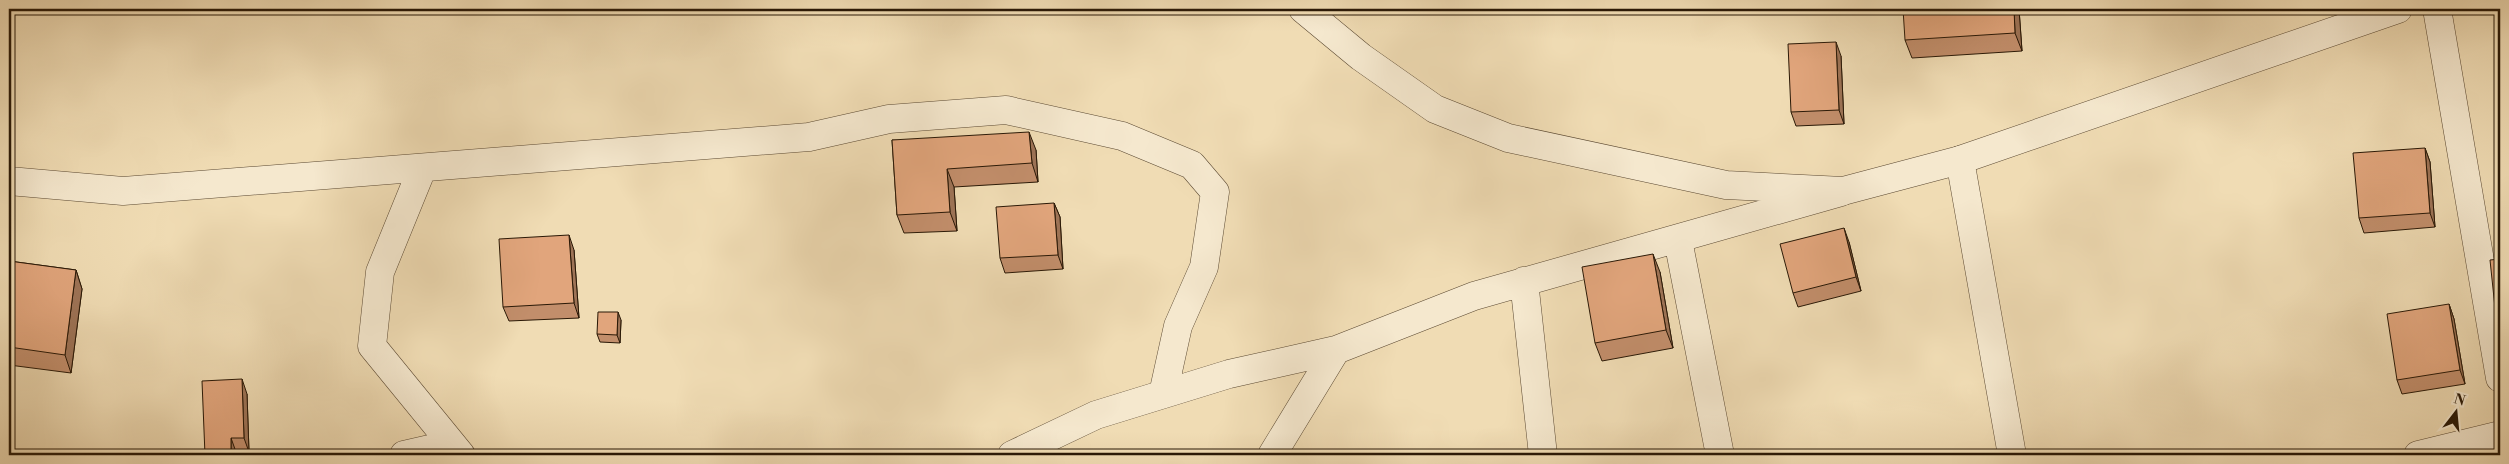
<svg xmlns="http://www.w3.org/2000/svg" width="2509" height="464" viewBox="0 0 2509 464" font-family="'Libre Bodoni',serif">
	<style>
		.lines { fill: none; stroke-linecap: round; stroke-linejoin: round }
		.minor-casing { stroke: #5b4932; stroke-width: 29 }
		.tertiary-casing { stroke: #5b4932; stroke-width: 29 }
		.minor { stroke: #f5e8ce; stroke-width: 28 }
		.tertiary { stroke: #f5e8ce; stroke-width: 28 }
		.wall { fill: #c28e6b; stroke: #291806 }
		.shaded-wall { fill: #9e7457; stroke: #291806 }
		.building { fill: #e1a57c; stroke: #291806 }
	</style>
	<rect width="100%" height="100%" fill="#f0dcb4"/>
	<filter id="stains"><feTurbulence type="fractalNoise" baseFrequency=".004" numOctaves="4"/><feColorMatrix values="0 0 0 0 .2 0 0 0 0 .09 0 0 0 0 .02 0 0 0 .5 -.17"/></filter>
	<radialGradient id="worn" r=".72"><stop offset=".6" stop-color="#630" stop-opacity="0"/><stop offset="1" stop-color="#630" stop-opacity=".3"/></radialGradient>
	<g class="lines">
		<!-- minor casing -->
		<g class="minor-casing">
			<path id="minor" d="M2437,9L2500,378
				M1960,160L2012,455
				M422,169L380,272L372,346L461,455
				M9,181L123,191L809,137L889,119L1006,110L1122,136L1192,165L1215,192L1204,267L1178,326L1163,394
				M1678,240L1720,455
				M1524,281L1543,455
				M404,455L452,444
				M1012,455L1096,415L1229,374L1336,350L1474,296L1841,192
				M1272,455L1336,350
				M2418,455L2500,435"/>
		</g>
		<!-- tertiary casing -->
		<g class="tertiary-casing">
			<path id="tertiary" d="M1303,9L1361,57L1435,109L1508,138L1726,185L1843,191L1960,160L2398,9"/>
		</g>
		<!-- minor -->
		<use href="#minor" class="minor"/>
		<!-- tertiary -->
		<use href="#tertiary" class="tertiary"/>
	</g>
	<!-- wall -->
	<path class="wall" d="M2019,9L2022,51L1912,58L1905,40Z
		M1841,56L1844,124L1796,126L1791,112Z
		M892,140L1036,150L1038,182L954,187L957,231L904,233L897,215Z
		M2425,148L2430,162L2435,227L2364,233L2359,218Z
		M1054,203L1060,217L1063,269L1005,273L1000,258Z
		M1849,242L1861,291L1798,307L1793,293Z
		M574,250L579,318L509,321L503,307Z
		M9,261L76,270L82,289L71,373L9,365Z
		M1660,272L1673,348L1602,361L1595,343Z
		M2449,304L2454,319L2465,384L2402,394L2397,380Z
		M621,320L620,343L600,342L597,334Z
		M247,394L249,452H236V455H205Z"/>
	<!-- shaded-wall -->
	<path class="shaded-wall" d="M2014,9H2019L2022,51L2015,33Z
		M1836,42L1841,56L1844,124L1839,110Z
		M1029,132L1036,150L1038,182L1032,163Z
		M2425,148L2430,162L2435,227L2430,213Z
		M947,169L954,187L957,231L950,212Z
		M1054,203L1060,217L1063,269L1058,255Z
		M1844,228L1849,242L1861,291L1856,277Z
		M569,235L574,250L579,318L574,303Z
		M1653,254L1660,272L1673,348L1666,330Z
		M76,270L82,289L71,373L65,355Z
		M2449,304L2454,319L2465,384L2460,370Z
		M618,312L621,320L620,343L617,335Z
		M242,379L247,394L249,452L244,438Z
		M231,438L236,452V455H231Z"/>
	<!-- building -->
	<path class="building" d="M1903,9H2014L2015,33L1905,40Z
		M1836,42L1839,110L1791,112L1788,44Z
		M1029,132L1032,163L947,169L950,212L897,215L892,140Z
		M2425,148L2430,213L2359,218L2353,153Z
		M1054,203L1058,255L1000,258L996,207Z
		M1844,228L1856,277L1793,293L1780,244Z
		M569,235L574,303L503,307L499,239Z
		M1653,254L1666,330L1595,343L1582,267Z
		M2500,259V346H2499L2490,260Z
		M9,261L76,270L65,355L9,347Z
		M2449,304L2460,370L2397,380L2387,314Z
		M598,312H618L617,335L597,334Z
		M242,379L244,438H231V455H205L202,381Z
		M845,452V455H779V453Z"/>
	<!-- margin -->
	<rect width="2509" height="464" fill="none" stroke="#f0dcb4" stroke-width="30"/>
	<rect x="10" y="10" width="2489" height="444" fill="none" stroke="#291806" stroke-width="2.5"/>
	<rect x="15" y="15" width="2479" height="434" fill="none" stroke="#291806"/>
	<!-- north arrow -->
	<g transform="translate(2456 412) rotate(16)" stroke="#f5e8ce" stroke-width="4" paint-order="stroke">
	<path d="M0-4L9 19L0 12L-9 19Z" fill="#291806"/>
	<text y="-8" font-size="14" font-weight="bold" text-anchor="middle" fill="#291806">N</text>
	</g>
	<rect width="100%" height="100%" filter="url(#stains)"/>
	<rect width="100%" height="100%" fill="url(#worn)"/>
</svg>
